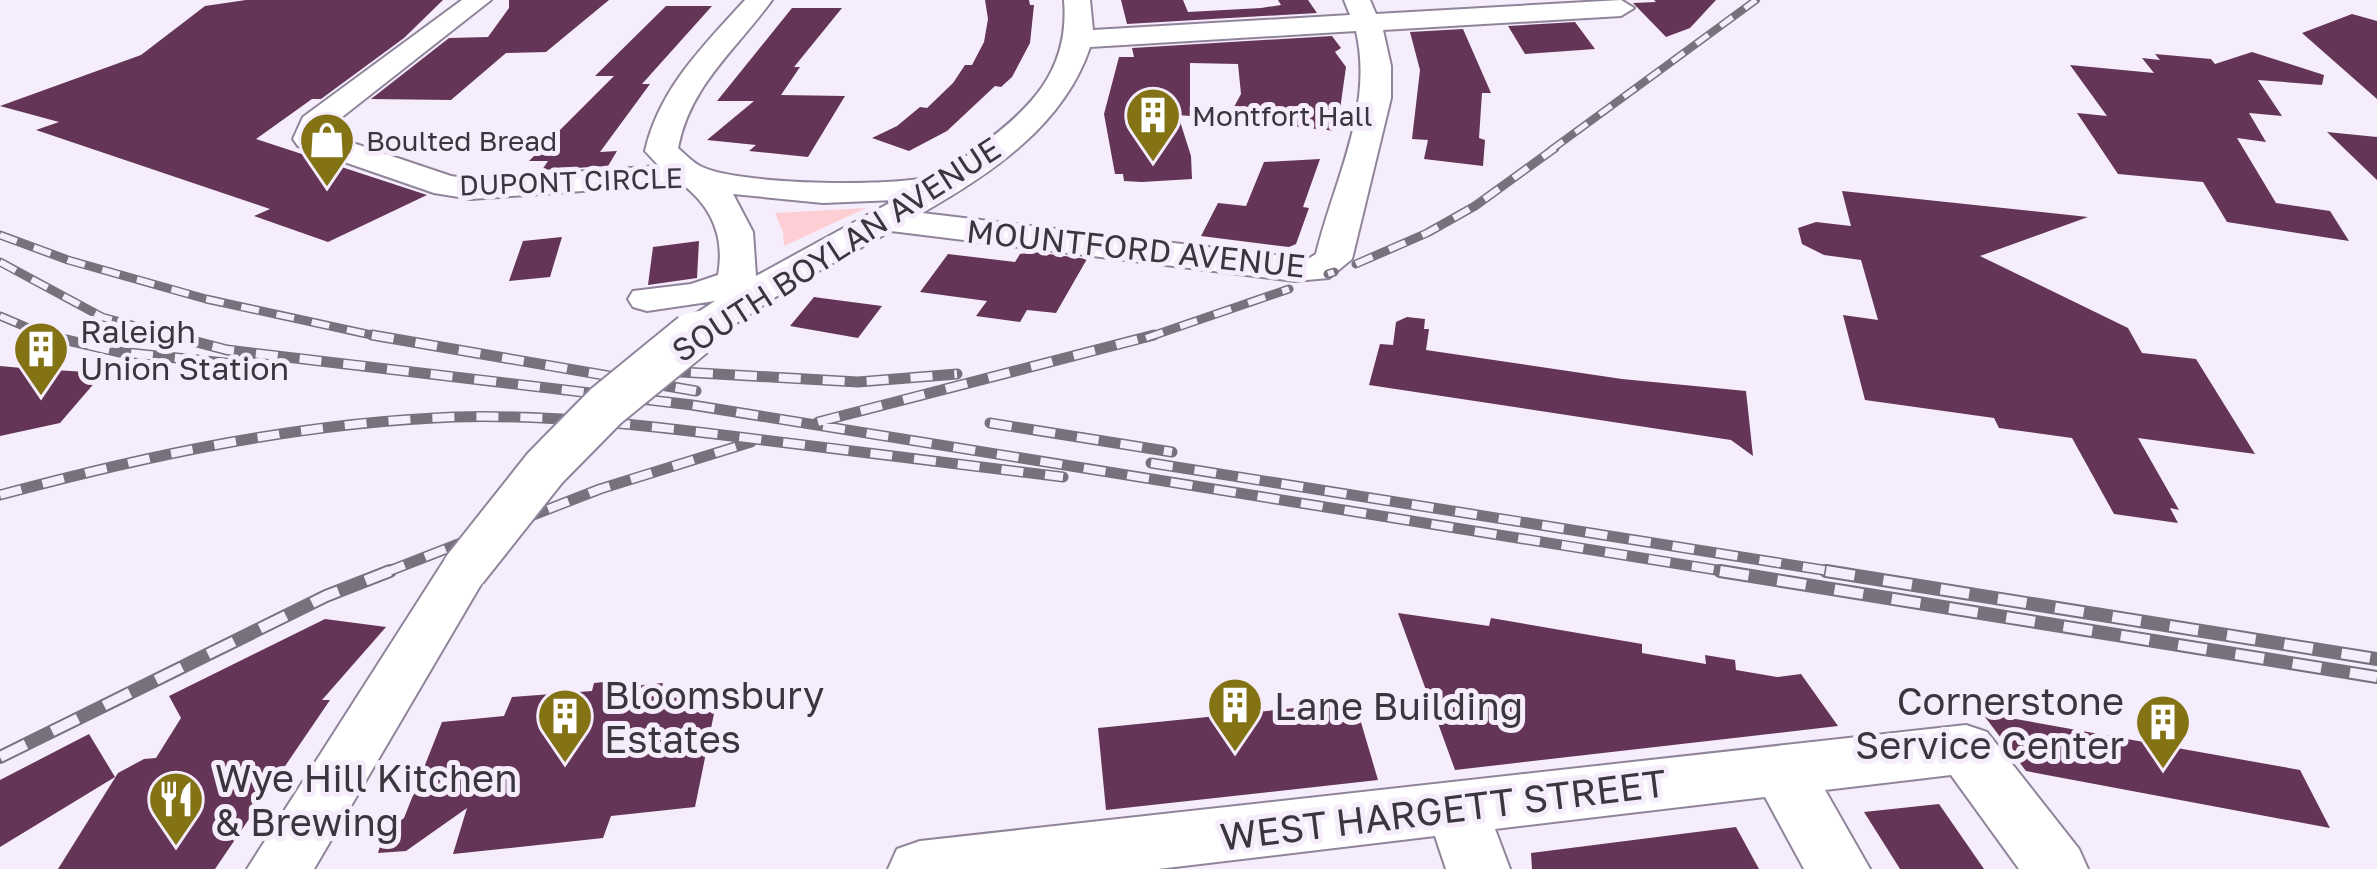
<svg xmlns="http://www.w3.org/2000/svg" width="2377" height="869" viewBox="0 0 2377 869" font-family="'Golos Text',sans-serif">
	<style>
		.green { fill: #feced5 }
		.building { fill: #643556 }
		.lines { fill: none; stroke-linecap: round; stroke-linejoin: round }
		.minor-casing { stroke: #90849b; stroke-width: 4 }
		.minor { fill: #fff; fill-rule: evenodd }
		.rail-far3-casing { stroke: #77717d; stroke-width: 8 }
		.rail-far2-casing { stroke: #77717d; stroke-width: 9 }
		.rail-far1-casing { stroke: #77717d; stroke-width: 11 }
		.rail-casing { stroke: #77717d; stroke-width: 14 }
		.rail-far3 { stroke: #f5edfc; stroke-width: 5; stroke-dasharray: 15; stroke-linecap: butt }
		.rail-far2 { stroke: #f5edfc; stroke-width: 6; stroke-dasharray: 18; stroke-linecap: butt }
		.rail-far1 { stroke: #f5edfc; stroke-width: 8; stroke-dasharray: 22; stroke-linecap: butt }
		.rail { stroke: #f5edfc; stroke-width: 10; stroke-dasharray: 29; stroke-linecap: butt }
		.minor-bridge-far1-casing { stroke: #90849b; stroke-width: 39; stroke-linecap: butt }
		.minor-bridge-casing { stroke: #90849b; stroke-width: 49; stroke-linecap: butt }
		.minor-bridge-far1 { stroke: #fff; stroke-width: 36 }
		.minor-bridge { stroke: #fff; stroke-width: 45 }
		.labels { text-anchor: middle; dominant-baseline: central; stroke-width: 10; stroke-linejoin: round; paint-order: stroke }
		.far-poi-label { font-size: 28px; fill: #3a353f; stroke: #f5edfc; text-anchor: start }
		.far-street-label { font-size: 28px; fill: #3a353f; stroke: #f5edfc }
		.street-label { font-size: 32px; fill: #3a353f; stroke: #f5edfc }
		.poi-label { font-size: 32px; fill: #3a353f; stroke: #f5edfc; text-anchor: start }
		.near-poi-label { font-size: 38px; fill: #3a353f; stroke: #f5edfc; text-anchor: start }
		.near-street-label { font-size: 38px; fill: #3a353f; stroke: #f5edfc }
	</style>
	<rect width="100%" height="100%" fill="#f5edfc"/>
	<!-- green -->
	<path class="green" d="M866,208L784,246L783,232L775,213Z"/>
	<!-- building -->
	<path class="building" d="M246,0H443L404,38L321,99H312L256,139L427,195L328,242L254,216L270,209L36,130L59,122L0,106L141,55L205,6Z
		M509,0H609L546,52L506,53L451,100L371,99L449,38L488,37L509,8Z
		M985,0H1029L1030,5H1034L1030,43L1012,77L1001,87L995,86L947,131L909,151L872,138L897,126L920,107L927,108L953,83L965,65H972L984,42L988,19Z
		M1121,0H1183L1188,12L1261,8L1281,5L1278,0H1308L1317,13L1127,24Z
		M1654,0H1716L1690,28L1666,37L1633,3L1656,2Z
		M666,6H712L642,84H650L600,152L617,151L608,166L542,170L548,161H529L614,76H595Z
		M792,8H842L794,67H800L781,95L845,96L808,157L749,151L756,145L707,140L754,101H717Z
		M2352,14L2377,21V99L2302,33Z
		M1575,22L1595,49L1525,54L1508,26Z
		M1463,29L1491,93H1482L1479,138L1485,140L1483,166L1424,159L1428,140L1412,139L1420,70L1410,32Z
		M1332,36L1341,48L1335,52L1346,67L1337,131L1227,120L1241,94L1238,64L1190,63V116L1178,115L1191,156L1192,179L1142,182L1124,181L1123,174H1115L1104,114L1119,57H1134L1132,48Z
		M2252,52L2324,75L2322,85L2258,80L2282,116L2249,113L2266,142L2237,138L2276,203L2330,211L2349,241L2227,222L2203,182L2118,174L2077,113L2107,116L2070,65L2154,73L2142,58L2160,60L2155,54L2211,59L2215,64Z
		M2327,132L2377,137V180Z
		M1320,159L1303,207L1309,208L1296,244L1289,247L1201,236L1218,203L1246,206L1264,162Z
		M1842,191L2088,217L1980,256L2128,328L2142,353L2196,359L2255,454L2138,438L2179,510L2170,508L2178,523L2114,514L2072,438L1999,428L1994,418L1865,400L1843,315L1878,320L1861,260L1824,255L1802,244L1798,228L1816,222L1851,226Z
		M562,237L550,277L509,281L523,241Z
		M699,241L697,278L648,285L653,247Z
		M1033,252L1087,259L1056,313L1027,310L1020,322L976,316L987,301L920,292L948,254L1015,262L1020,254Z
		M814,297L821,298L882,306L858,338L790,326Z
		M1407,317L1425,319L1424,329H1429L1426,350L1622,379L1746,391L1753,456L1731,440L1369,385L1380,344L1393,345L1396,322Z
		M0,366L22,368L103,373L60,423L0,436Z
		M1398,613L1489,626L1491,618L1642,644V653L1706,664L1705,655L1735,660L1736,670L1777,677L1801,674L1838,726L1455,770Z
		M325,619L386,627L322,700H330L215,869H58L118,773L144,759L156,758L181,718L169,696Z
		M624,680L623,687L663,683L659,699L718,694L695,807L611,816L603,838L453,854L467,808L406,851L378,853L384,832L404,818L442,722L504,716L512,697L592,691L594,683Z
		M1355,702L1378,780L1106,810L1098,728Z
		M1982,713L2300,770L2330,828L2026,771Z
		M89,734L115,777L0,847V780Z
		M1939,804L1984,869H1900L1864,812Z
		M1736,827L1759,869H1532L1531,853Z"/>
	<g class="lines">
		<!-- minor casing -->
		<g class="minor-casing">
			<path id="minor" d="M462,0H491L328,128L326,134L451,176L471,179L659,166L645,151C659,89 703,46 745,0H772C736,50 690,85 678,148C685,154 693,163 702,167C741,185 888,187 931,177C946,174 963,158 976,149C1030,110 1070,71 1064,0H1090L1093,30L1350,15L1344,0H1370L1376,14L1621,0L1634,8L1621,16L1383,30L1391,66V98L1352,259L1329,278L1295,281L891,231L795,284L714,338L700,341L686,338L680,329L686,320L715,301L647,311L633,307L628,299L633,291L691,284L718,275C725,237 712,207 682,184L471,199L434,193L298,146L293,139L303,117ZM1356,31C1374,108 1334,180 1316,254L1308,259L922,213C991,174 1064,125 1090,47ZM733,194L823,203L895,200L756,276L753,232Z
				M465,551L483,556L490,569L314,869H247L447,556Z
				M1966,725L1987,732L2079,849L2088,869H2019L1951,775L1825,790L1870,869H1804L1765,797L1495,829L1510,869H1446L1435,836L1158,869H888L897,849L920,841Z"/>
		</g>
		<!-- minor -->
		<use href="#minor" class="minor"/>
		<!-- rail-far3 casing -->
		<g class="rail-far3-casing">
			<path id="rail-far3" d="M1551,150L1756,0"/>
		</g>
		<!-- rail-far2 casing -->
		<g class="rail-far2-casing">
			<path id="rail-far2" d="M0,235L68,260L206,299L385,338
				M0,262L102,317L180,338
				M1356,264L1427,233L1475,206L1555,148
				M1328,274L1334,272
				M0,316L52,338
				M1146,338L1289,289"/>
		</g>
		<!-- rail-far1 casing -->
		<g class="rail-far1-casing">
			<path id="rail-far1" d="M45,335L119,352L244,365
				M170,335L227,350L692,405L1735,573
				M372,335L696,391
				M647,370L858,382L957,374
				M818,422L1154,335
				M990,423L1172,452
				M1151,463L1842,573
				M0,495C149,455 299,423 454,417C557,414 660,427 763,440C863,452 963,465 1063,477
				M384,573L600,489L751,442"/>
		</g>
		<!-- rail casing -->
		<g class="rail-casing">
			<path id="rail" d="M1720,571L2377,677
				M1826,571L2377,659
				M0,757L326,596L390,571"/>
		</g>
		<!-- rail-far3 -->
		<use href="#rail-far3" class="rail-far3"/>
		<!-- rail-far2 -->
		<use href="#rail-far2" class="rail-far2"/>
		<!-- rail-far1 -->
		<use href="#rail-far1" class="rail-far1"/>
		<!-- rail -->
		<use href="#rail" class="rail"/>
		<!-- minor-bridge-far1 casing -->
		<g class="minor-bridge-far1-casing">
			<path id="minor-bridge-far1" d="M690,338L700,329"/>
		</g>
		<!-- minor-bridge casing -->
		<g class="minor-bridge-casing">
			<path id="minor-bridge" d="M465,569L545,468L606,406L693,335"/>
		</g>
		<!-- minor-bridge-far1 -->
		<use href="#minor-bridge-far1" class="minor-bridge-far1"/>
		<!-- minor-bridge -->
		<use href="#minor-bridge" class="minor-bridge"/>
	</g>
	<!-- icons -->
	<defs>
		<g id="building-pin" transform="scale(2.875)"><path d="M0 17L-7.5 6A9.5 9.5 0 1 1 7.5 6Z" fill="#837314" stroke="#f5edfc"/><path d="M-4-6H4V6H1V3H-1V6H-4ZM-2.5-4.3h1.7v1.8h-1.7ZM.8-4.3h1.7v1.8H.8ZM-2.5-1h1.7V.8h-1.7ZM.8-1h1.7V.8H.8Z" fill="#fff"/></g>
		<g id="shop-pin" transform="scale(2.875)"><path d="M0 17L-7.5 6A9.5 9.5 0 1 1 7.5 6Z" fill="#837314" stroke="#f5edfc"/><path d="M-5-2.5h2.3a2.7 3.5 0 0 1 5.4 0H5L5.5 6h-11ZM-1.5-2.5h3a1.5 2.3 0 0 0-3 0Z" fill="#fff"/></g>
		<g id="restaurant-pin" transform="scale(2.875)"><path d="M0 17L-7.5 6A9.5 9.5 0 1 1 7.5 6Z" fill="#837314" stroke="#f5edfc"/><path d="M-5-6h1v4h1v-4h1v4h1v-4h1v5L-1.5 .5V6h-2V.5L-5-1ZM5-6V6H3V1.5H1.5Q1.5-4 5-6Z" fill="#fff"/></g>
	</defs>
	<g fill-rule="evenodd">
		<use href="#building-pin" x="1153" y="115"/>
		<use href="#shop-pin" x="327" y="140"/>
		<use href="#building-pin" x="41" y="349"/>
		<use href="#building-pin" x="1235" y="705"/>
		<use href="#building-pin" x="565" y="716"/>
		<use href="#building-pin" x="2163" y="722"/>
		<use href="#restaurant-pin" x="176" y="799"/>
	</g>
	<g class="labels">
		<!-- far-poi labels -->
		<g class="far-poi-label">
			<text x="1192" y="115">Montfort Hall</text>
			<text x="366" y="140">Boulted Bread</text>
		</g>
		<!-- far-street labels -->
		<g class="far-street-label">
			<text transform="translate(571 181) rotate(-2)">DUPONT CIRCLE</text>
		</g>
		<!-- street labels -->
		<g class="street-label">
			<text transform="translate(1136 248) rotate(6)">MOUNTFORD AVENUE</text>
			<text transform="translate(836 249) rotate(-33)">SOUTH BOYLAN AVENUE</text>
		</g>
		<!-- poi labels -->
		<g class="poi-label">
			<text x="80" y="331">Raleigh<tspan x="80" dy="37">Union Station</tspan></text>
		</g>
		<!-- near-poi labels -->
		<g class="near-poi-label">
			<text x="604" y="694">Bloomsbury<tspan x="604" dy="44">Estates</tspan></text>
			<text x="2124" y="700" text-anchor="end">Cornerstone<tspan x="2124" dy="44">Service Center</tspan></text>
			<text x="1274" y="705">Lane Building</text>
			<text x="215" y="777">Wye Hill Kitchen<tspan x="215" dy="44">&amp; Brewing</tspan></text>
		</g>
		<!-- near-street labels -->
		<g class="near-street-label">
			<text transform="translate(1443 809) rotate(-7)">WEST HARGETT STREET</text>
		</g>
	</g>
</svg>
